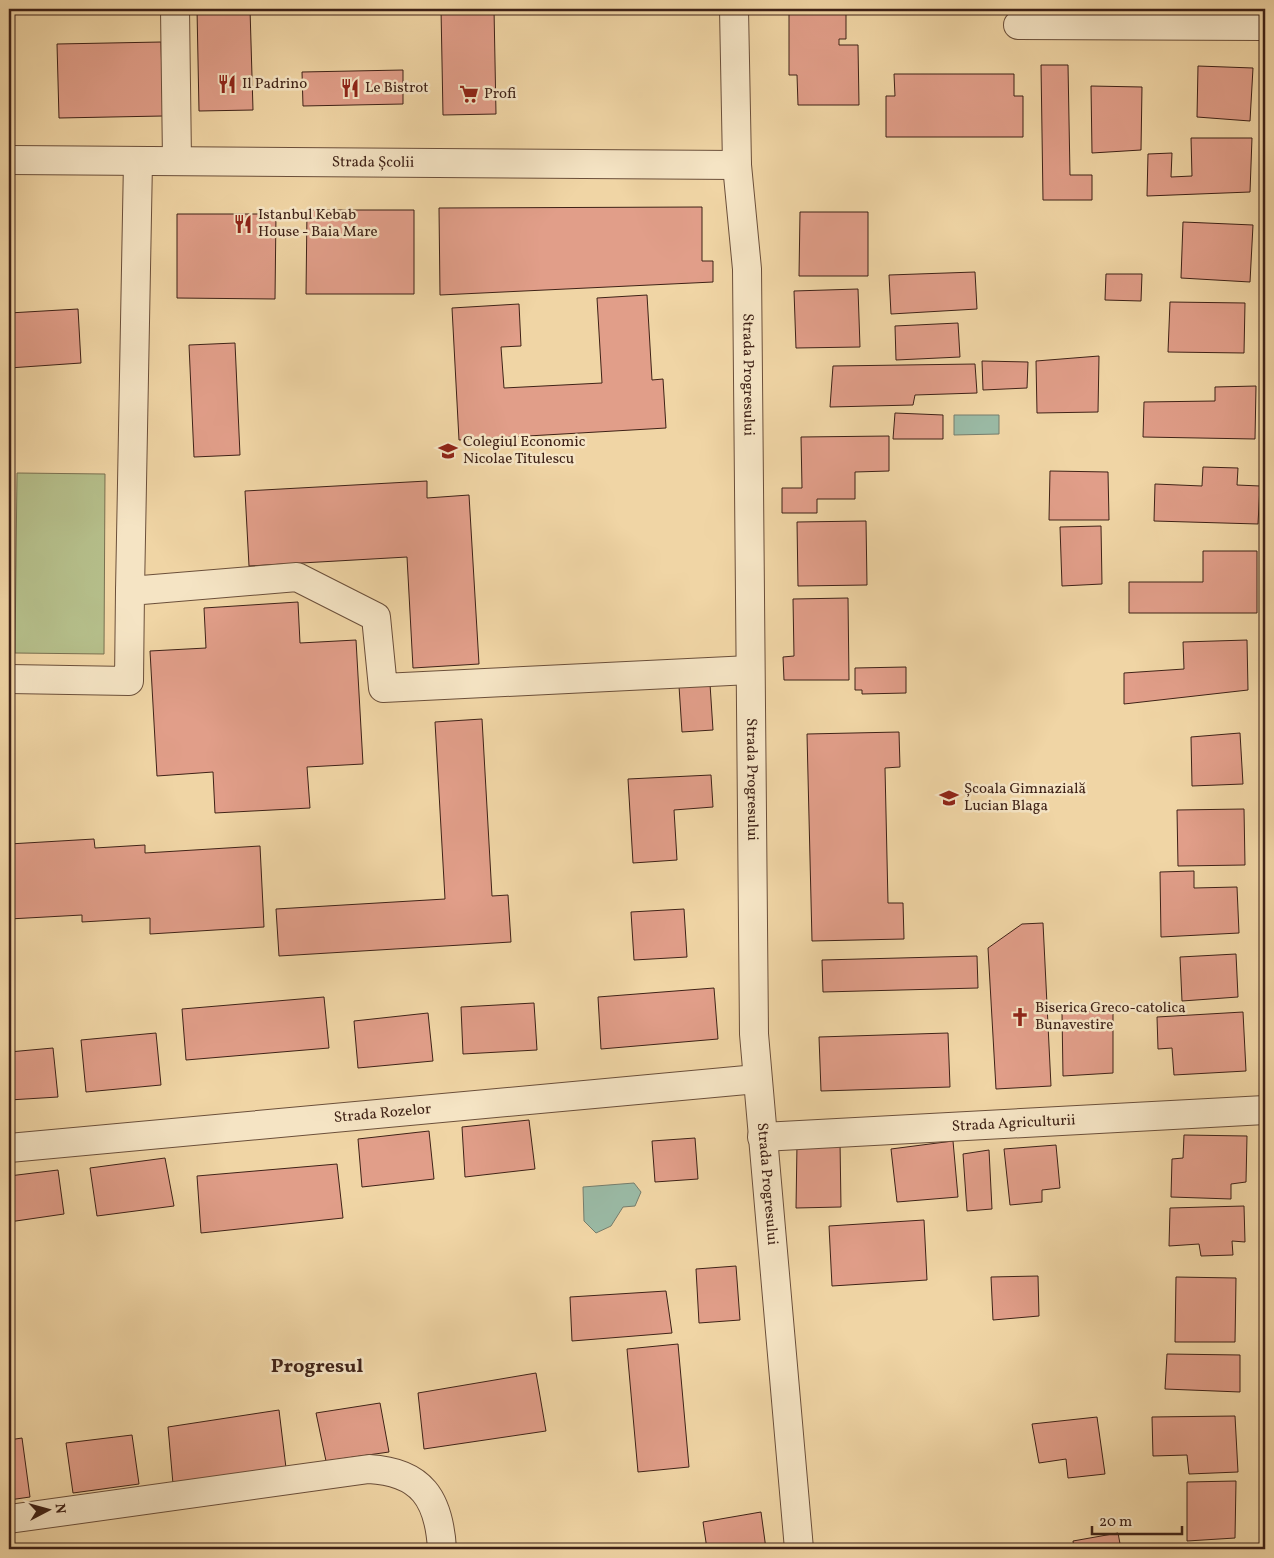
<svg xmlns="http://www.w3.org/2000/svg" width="1274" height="1558" viewBox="0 0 1274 1558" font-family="Vollkorn,serif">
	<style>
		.green { fill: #b5be8a; stroke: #7a7050 }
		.water { fill: #9ab9a4; stroke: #767d6c }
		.building { fill: #e19e89; stroke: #3f2217 }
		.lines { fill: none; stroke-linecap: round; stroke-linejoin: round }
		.minor-casing { stroke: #6b4f3a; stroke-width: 30 }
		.minor { stroke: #f5e4c4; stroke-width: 28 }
		.labels { text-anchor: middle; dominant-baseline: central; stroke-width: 5; stroke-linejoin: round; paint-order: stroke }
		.poi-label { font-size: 15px; fill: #3f2217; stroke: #f5e4c4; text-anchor: start }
		.street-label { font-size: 15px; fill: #3f2217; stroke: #f5e4c4 }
		.district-label { font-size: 20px; font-weight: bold; fill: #3f2217; stroke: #f5e4c4 }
	</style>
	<rect width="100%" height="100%" fill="#f0d5a5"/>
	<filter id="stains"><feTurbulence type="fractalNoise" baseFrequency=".004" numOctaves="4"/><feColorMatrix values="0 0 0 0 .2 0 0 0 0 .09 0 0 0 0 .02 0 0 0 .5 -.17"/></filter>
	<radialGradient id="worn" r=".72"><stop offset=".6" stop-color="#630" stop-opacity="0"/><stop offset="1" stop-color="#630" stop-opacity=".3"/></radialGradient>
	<!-- green -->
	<path class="green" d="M17,473L105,474L104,654L15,653Z"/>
	<!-- water -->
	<path class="water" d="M954,415H999V434L954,435Z
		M634,1183L641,1192L635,1206L623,1207L611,1226L596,1233L584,1221L583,1187Z"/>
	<!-- building -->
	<path class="building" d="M9,9H12L14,112H9Z
		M197,9H250L253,110L199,111Z
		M441,9H494L496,114L443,115Z
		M789,9H846V39H839V45H858L859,105H798L797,75H789Z
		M1168,9H1232V10H1168Z
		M161,42L163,116L59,118L57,44Z
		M1041,65H1068L1070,175H1092V200H1043Z
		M1198,66L1253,68L1250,121L1197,117Z
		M403,70V104L303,106L302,72Z
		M894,74H1014V96H1023V137H886V96H895Z
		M1091,86L1142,87L1141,150L1092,153Z
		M1191,138H1252L1250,192L1147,196L1148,154L1172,153L1171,177L1192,176Z
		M702,207V261H713V282L440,295L439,208Z
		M307,210H414V294H306Z
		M800,212H868V276H799Z
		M177,214H276L275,299L177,298Z
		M1183,222L1253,225L1250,282L1181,278Z
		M975,272L977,309L891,314L889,275Z
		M1106,274H1142L1141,301L1105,300Z
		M858,289L860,347L796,348L794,291Z
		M647,295L652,380L663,379L666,428L459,440L452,308L519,304L521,346L501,347L504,388L602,383L597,298Z
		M1170,302L1245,303L1244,353L1168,352Z
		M78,309L81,363L9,368V313Z
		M958,323L960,357L896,360L895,326Z
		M235,343L240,455L194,457L189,345Z
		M1099,356L1098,412L1037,413L1036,361Z
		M982,361L1028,362L1027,388L983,390Z
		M975,364L977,393L915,395L913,405L830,407L833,366Z
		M1256,386L1255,439L1143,437L1144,402L1215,401V387Z
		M895,413L943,415V439H893Z
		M889,436V471L855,472V499H817V513H782V488H802L801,437Z
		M1203,467L1238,468L1237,485L1260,486L1258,524L1154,521L1155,484L1202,486Z
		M1050,471L1108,472L1109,520H1049Z
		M427,481V498L469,495L479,664L413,668L407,557L249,566L245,491Z
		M866,521L867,585L798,586L797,522Z
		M1101,526L1102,584L1062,586L1060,527Z
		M1203,551H1257V613H1129V582H1203Z
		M848,598L849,680H784L783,657L794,656L793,599Z
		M298,602L300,643L356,640L363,764L307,767L310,808L215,813L213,772L157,776L150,651L206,648L204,608Z
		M1247,640L1248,690L1124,704V673L1184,669L1183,642Z
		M906,667V693L862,694V690H855V668Z
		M710,684L713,730L682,732L679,686Z
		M482,719L492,896L508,895L511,942L279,956L276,909L445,899L435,722Z
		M899,732L900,767L885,768L888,903H903L904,939L812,941L807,734Z
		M1240,733L1243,784L1192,786L1191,737Z
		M711,775L713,807L674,810L677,860L633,863L628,779Z
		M1244,809L1245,865L1178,866L1177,810Z
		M94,839L95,848L145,845V853L260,846L264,927L150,934V918L82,922V915L9,919V844Z
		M1194,871V888L1237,887L1239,933L1161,937L1160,872Z
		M684,909L687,957L634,960L631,912Z
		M1043,923L1051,1086L996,1089L988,948L1022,924Z
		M1236,954L1238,997L1182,1001L1180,957Z
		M977,956L978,988L823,992L822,960Z
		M714,988L718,1039L601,1049L598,997Z
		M324,997L329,1048L186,1060L182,1009Z
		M534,1003L537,1050L463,1054L461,1007Z
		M1113,1010V1073L1063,1076L1062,1013Z
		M1243,1012L1246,1071L1174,1075L1172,1048L1158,1049L1157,1017Z
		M428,1013L433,1061L358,1068L354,1021Z
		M156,1033L161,1085L86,1092L81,1040Z
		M948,1033L950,1087L821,1091L819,1037Z
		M53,1048L58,1097L9,1100V1052Z
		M529,1120L535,1169L465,1177L462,1127Z
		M429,1131L434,1179L362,1187L358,1139Z
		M1184,1135L1247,1136L1246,1182L1231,1184V1199L1171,1197L1172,1159L1183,1158Z
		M695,1138L698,1179L655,1182L652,1141Z
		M953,1141L958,1197L897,1202L891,1149Z
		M840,1142L841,1207L796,1208L797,1144Z
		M1056,1145L1060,1188L1042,1190V1202L1010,1205L1004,1149Z
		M989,1150L992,1209L967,1211L963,1154Z
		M165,1158L174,1206L97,1216L90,1168Z
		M337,1164L343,1218L201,1233L197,1176Z
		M58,1170L64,1214L9,1222V1176Z
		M1244,1206L1245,1242L1232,1241L1233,1255L1201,1256L1199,1244L1169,1246L1170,1208Z
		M924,1220L927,1280L832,1286L829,1226Z
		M736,1266L740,1320L699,1323L696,1269Z
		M1038,1276L1039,1316L993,1320L991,1277Z
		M1176,1277L1236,1278L1235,1342H1175Z
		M666,1291L672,1333L572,1341L570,1297Z
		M678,1344L689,1467L638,1472L627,1349Z
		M1167,1354L1240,1355V1392L1165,1389Z
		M536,1373L546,1431L424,1449L418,1393Z
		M380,1403L389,1452L326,1461L316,1413Z
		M279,1410L286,1468L173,1484L168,1427Z
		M1235,1416L1238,1472L1189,1474L1187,1455L1153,1456L1152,1417Z
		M1097,1417L1105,1474L1068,1478L1066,1459L1039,1463L1032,1424Z
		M132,1435L139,1484L73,1493L66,1443Z
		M22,1438L30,1497L9,1500V1440Z
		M1236,1481L1235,1538L1187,1541V1482Z
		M761,1512L766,1549H707L703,1522Z
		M1118,1533L1121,1549H1074L1073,1541Z"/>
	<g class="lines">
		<!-- minor casing -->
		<g class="minor-casing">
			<g id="minor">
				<path d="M175,9L177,161"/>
				<path id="s1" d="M734,9L737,165L747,269L754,1034L799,1549"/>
				<path d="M1018,25L1265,26"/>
				<path id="s2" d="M9,160L737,165"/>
				<path d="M130,591L138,161"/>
				<path d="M9,679L129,681L130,591L297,577L376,617L383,688L750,670"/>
				<path id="s3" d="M762,1137L1265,1110"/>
				<path id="s4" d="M9,1148L757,1079"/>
				<path d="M9,1519L369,1469C422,1472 439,1499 442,1549"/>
			</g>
		</g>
		<!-- minor -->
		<use href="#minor" class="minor"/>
	</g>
	<!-- icons -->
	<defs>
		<g id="restaurant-bare" transform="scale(1.5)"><path d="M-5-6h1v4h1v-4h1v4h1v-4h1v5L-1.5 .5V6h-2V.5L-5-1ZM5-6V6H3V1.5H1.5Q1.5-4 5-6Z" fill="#8f2418" stroke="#f5e4c4" stroke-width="2.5" paint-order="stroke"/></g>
		<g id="supermarket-bare" transform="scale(1.5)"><path d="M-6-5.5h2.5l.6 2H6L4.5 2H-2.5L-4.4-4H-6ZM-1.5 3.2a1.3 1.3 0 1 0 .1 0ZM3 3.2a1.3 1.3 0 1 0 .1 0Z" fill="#8f2418" stroke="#f5e4c4" stroke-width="2.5" paint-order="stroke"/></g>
		<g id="university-bare" transform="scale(1.5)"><path d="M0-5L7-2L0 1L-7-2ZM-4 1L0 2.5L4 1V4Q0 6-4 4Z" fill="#8f2418" stroke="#f5e4c4" stroke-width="2.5" paint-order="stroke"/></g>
		<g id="school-bare" transform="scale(1.5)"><path d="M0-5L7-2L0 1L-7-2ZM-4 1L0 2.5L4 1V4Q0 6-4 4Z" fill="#8f2418" stroke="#f5e4c4" stroke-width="2.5" paint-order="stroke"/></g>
		<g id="church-bare" transform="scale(1.5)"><path d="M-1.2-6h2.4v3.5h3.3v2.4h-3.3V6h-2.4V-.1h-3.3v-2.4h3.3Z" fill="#8f2418" stroke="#f5e4c4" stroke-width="2.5" paint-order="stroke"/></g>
	</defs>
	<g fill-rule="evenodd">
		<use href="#restaurant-bare" x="227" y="84"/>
		<use href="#restaurant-bare" x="350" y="88"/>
		<use href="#supermarket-bare" x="469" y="94"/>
		<use href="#restaurant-bare" x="243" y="224"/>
		<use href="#university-bare" x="448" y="451"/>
		<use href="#school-bare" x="949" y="798"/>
		<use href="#church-bare" x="1020" y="1017"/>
	</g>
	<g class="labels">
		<!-- poi labels -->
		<g class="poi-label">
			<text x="242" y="84">Il Padrino</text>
			<text x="365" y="88">Le Bistrot</text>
			<text x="484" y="94">Profi</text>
			<text x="258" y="215">Istanbul Kebab<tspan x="258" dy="17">House - Baia Mare</tspan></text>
			<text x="463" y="442">Colegiul Economic<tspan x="463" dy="17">Nicolae Titulescu</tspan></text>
			<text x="964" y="789">Școala Gimnazială<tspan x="964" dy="17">Lucian Blaga</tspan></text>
			<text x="1035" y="1008">Biserica Greco-catolica<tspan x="1035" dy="17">Bunavestire</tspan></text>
		</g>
		<!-- street labels -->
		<g class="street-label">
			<text stroke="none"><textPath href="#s2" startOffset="364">Strada Școlii</textPath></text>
			<text stroke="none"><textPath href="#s1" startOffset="366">Strada Progresului</textPath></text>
			<text stroke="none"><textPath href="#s1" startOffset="771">Strada Progresului</textPath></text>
			<text stroke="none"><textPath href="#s4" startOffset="375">Strada Rozelor</textPath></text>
			<text stroke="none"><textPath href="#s3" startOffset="252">Strada Agriculturii</textPath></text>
			<text stroke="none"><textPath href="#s1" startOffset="1176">Strada Progresului</textPath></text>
		</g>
		<!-- district labels -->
		<g class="district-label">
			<text x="317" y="1367">Progresul</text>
		</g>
	</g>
	<!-- margin -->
	<rect width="1274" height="1558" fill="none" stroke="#f0d5a5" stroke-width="30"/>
	<rect x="10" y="10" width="1254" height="1538" fill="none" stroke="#3f2217" stroke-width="2.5"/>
	<rect x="15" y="15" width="1244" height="1528" fill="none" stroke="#3f2217"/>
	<!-- north arrow -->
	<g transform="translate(48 1510) rotate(84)" stroke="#f5e4c4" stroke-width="4" paint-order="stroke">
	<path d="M0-4L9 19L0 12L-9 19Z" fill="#3f2217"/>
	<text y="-8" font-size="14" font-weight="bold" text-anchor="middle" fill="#3f2217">N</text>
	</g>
	<!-- scale -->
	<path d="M1092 1526v8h90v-8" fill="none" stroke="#3f2217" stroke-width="2.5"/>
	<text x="1099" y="1526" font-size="15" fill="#3f2217" stroke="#f5e4c4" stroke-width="4" paint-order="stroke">20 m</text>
	<rect width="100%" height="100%" filter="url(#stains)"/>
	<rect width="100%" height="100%" fill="url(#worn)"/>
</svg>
